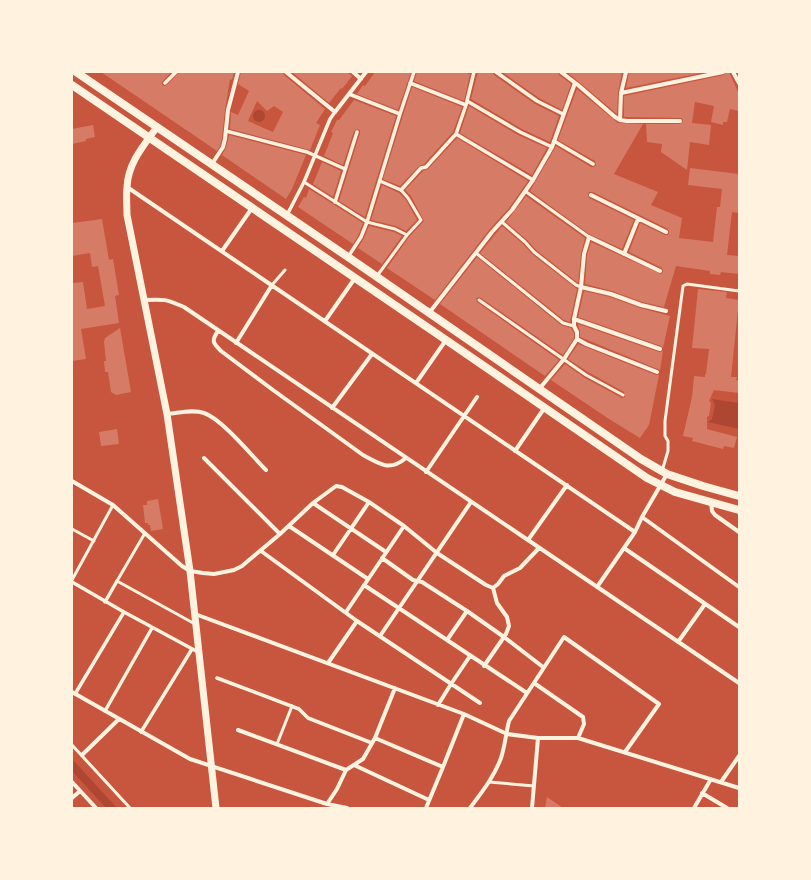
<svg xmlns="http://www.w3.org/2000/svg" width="811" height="880" viewBox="0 0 811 880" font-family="Jost,sans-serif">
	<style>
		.green { fill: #ae4732 }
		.building { fill: #d67c66; fill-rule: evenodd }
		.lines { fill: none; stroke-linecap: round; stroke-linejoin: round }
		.service { stroke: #fff3e0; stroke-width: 3 }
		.pedestrian { stroke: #fff3e0; stroke-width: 3.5 }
		.minor { stroke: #fff3e0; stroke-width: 4 }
		.tertiary { stroke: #fff3e0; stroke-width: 7 }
		.secondary { stroke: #fff3e0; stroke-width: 8 }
	</style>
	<rect width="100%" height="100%" fill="#c8553d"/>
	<!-- green -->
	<path class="green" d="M253 116a6 6 0 1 1 12 0a6 6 0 1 1-12 0Z
		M712,399L739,403V429L708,422L712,419L715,405Z
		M72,759L117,808H106L72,771Z"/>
	<!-- building -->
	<path class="building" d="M101,72H171L162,82V85L165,86L167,85L179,72H234L232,80L230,79L225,110L222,138L220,146L217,151Z
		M241,72H283L284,75L325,109L316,123L320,125L310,150L230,129L231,112L238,115L249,91L238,84ZM257,101L267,111L274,106L283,112L273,132L248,121Z
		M292,72H347L352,76L342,89L341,88L329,103Z
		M375,72H411L398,110L357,94L363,85L365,86Z
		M417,72H463L470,74L464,101L414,81Z
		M478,72H493L494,75L535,104L559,116L550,142L522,129L471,99Z
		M502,72H558L559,75L571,84L562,110L539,98Z
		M567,72H622L618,92L617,114Z
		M629,72H706L626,88Z
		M726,72H729L739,94V111L730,109L727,122H723V125L711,122L714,106L695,102L692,123L711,125L709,145L690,142L687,170L661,152L662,144L647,142L646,124H680L683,121L682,118L624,117V96L724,75Z
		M412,87L462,107L453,132L424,164L419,166L400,186L383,179Z
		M577,89L618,123L643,124L614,174L658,192L651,205L682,218L679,238L713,242L717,207H720L722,189L688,185L690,168L739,174V213L732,212L727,255L739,256V274L721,272L720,275L710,274V271L676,266L664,307L642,302L612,291L585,284L587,255L591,242L661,274L663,272L662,268L629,252L640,223L665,235H668L669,232L668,229L593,192H589L588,195L589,198L634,220L622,249L589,234L530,191L556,146L591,167H594L596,165L595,161L558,140Z
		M354,100L396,116L365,217L339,201L360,133V130L357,129L354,131L343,165L324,156L333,133L331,132L337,120H339Z
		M469,106L518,135L547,148L532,175L460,133Z
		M93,125L95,137L86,139V141L72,144V129Z
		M229,135L306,155L292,189L286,199L222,155L226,148Z
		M457,138L528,181L509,208L489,230L435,300L387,268L409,237L424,221L411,196L405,190L423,171L428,169Z
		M322,162L341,171L333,197L313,184Z
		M382,185L399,193L406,200L417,220L406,231L396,226L371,220Z
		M309,189L363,223L358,236L353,244L298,207L304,197L306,198Z
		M526,196L585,238L581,254L578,283L536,250L527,240L506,222Z
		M102,219L109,260L113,259L119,295L115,296L119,323L81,329L86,359L72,361V283L83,282L87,309L105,306L98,266L92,267L90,253L72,256V223Z
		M369,226L394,232L402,236L382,264L358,248L364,238Z
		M502,226L523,244L532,254L577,289L570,322L564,320L480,253Z
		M477,257L561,325L571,328L574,333V338L563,355L481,298L478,297L476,299L477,302L559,360L545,376L440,304Z
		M698,289L727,292L726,298L739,300L731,377H737L736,380L739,381V393L714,390L709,401L711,403L709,416L707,417V429L737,437L734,448L724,446L723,449L692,441L693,438L683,436L692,397L694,376L705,377V374H706L709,349L692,348Z
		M584,291L610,297L640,308L670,316L663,348L661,346L578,317Z
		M578,324L659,352L663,351L660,370L580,337V332Z
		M120,328L131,392L116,395L111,392L108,372H105L104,361H106L104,342L105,338Z
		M578,344L656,375H659L649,425L640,438L609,419L551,380L565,364L585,378L622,398L625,397L624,392L588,372L568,359Z
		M117,429L119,444L101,446L99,432Z
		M158,499L163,529L151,531L150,525H148V523H145L143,505H147V501Z
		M547,797L563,808H545Z"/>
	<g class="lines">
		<!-- service -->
		<path class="service" d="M304,182L367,222L395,229L407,235
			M525,191L589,237
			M502,222L525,242L534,252L576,285L581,287
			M476,253L563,323L574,326
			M377,276L407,235L421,220L408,198L401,190L380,181
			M272,285L285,270
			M479,300L586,375L623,395
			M662,471L668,451V441L665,436V421L683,286L687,284L739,291
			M72,529L94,541
			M145,533L117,581L195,624
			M72,580L113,505
			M277,744L292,706
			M72,745L130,808
			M489,782L534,786"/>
		<!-- pedestrian -->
		<path class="pedestrian" d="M496,72L537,101L563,114
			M165,83L176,72
			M410,83L466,105
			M349,94L400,114
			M467,101L520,132L552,147
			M226,131L307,152L345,169
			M456,134L533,180
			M554,141L593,164
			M401,190L421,168L426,167L456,134L466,105L474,72
			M335,202L357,132
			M287,215L304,182L330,119L335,112
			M348,257L361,237L367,222L400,114L414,72
			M72,582L124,612L198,652
			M105,602L117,581
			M217,678L299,709L308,718L372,743
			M75,694L124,612
			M105,711L152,628
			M141,732L192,649"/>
		<!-- minor -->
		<path class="minor" d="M286,72L335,112L366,72
			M353,72L361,79
			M561,72L578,85L615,117L620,120
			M626,72L621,93L620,120L627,121H680
			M733,72L739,83
			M621,93L723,72
			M212,164L223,147L225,139L228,110L238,72
			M127,187L635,532
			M591,195L666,232
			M222,251L252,208
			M624,254L638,219
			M581,287L611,294L641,305L666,311
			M144,300C164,299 166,299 184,307L739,683
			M429,313L492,232L512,210L533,180L552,147L575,83
			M574,319L660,349
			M325,321L355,278
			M218,331C211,341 213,343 221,351L273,390L363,455C380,464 389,472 406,458
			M577,339L586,344L657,372
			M236,343L272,285
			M416,383L446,340
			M540,388L564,359L577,339V332L574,326V319L581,287L584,254L589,237L660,271
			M332,408L372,354
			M167,414C179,413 193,409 204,413C222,419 252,456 266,470
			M515,451L545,407
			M204,458L280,534
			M426,472L477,397
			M72,481L113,505L182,566L190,571L203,573L214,574L234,570L242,566L280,534L313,503L336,486L342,487L369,502L404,526L437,553L486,585L493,588L498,584L504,576L520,568L539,548
			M711,502L712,511L715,515L739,532
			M313,503L386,552
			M642,517L739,587
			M289,526L368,579
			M528,540L567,485
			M624,548L739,627
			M261,551L357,621L480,703
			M333,555L369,502
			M382,558L413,580L422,582L467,611L504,637L543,667
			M364,585L527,693
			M597,587L635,532L642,517L667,474
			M346,612L404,526
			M195,614L464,714L507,734L538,738H578L739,788
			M380,636L471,502
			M447,640L467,611
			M678,642L705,604
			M328,663L357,621
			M484,666L506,634L509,626L507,617L497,603L493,588
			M534,683L583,717L584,724L578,738
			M72,692L190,759L327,804L347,808
			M438,705L451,684L470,656
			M238,730L346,770
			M375,738L443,767
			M82,755L119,719
			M354,765L429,800
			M72,782L96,808
			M721,782L739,756
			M702,793L727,808
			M72,798L80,791
			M327,804L337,789L346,770L363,759L375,738L395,688
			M426,808L443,767L464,714
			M470,808C482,792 494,777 501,758C505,746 506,733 509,721L564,637L659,704L625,752
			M532,808L538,738
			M694,808L711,779"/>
		<!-- tertiary -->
		<path class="tertiary" d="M157,127C144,145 128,163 127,187C126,196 127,206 127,215L167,414L190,571L216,808"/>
		<!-- secondary -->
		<path class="secondary" d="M76,72L348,257L641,459L667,474L703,486L739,496
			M72,85C264,216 456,346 647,478L675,492L739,510"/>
	</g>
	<!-- border -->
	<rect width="811" height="880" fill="none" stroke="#fff3e0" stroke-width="146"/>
</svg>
